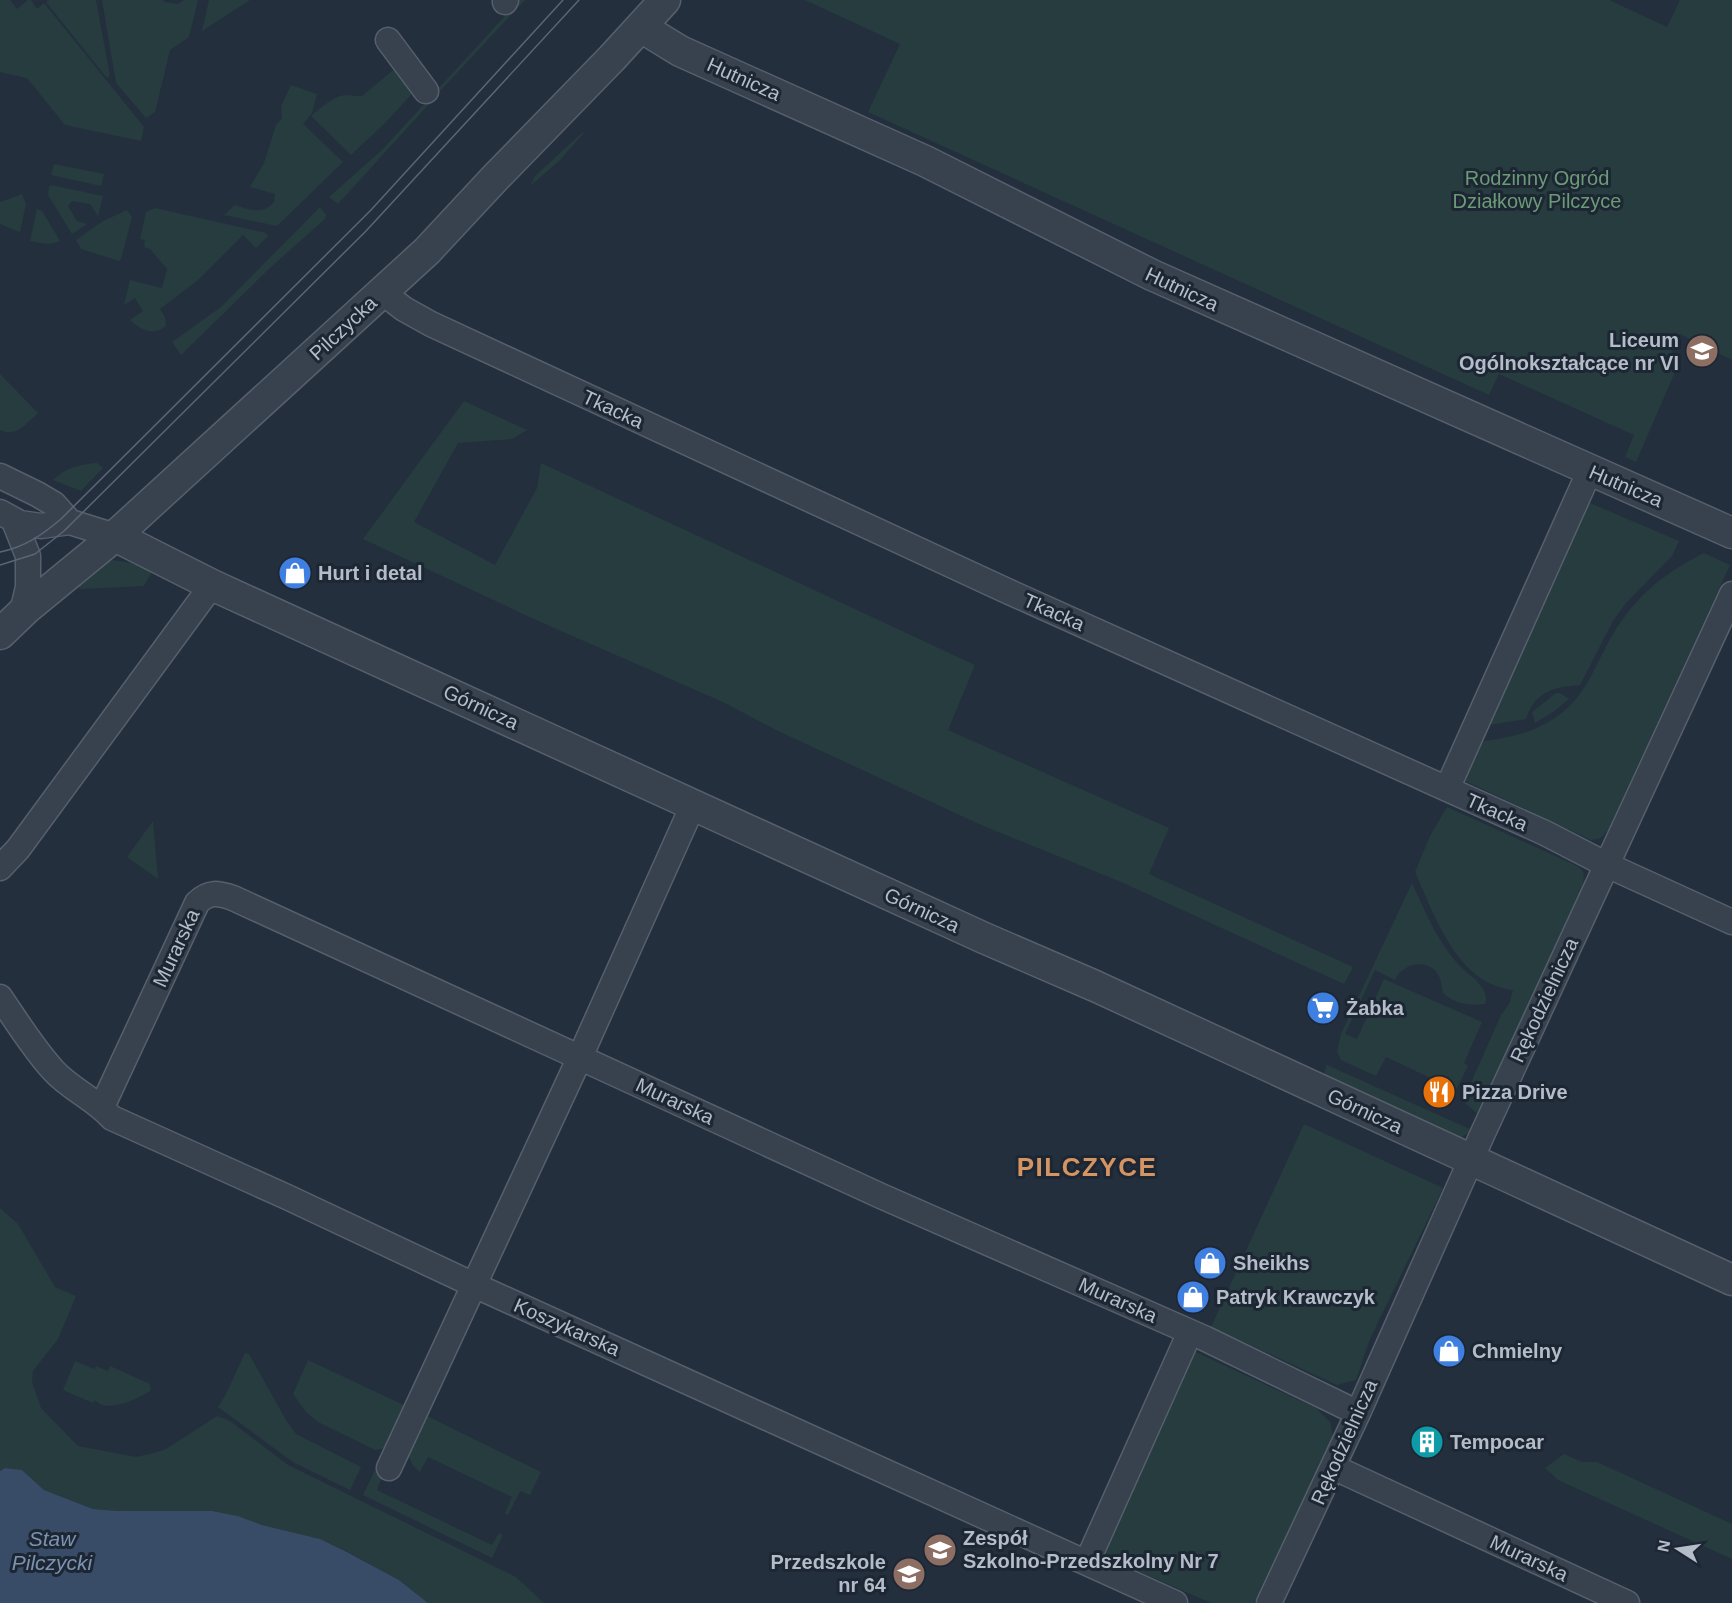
<svg xmlns="http://www.w3.org/2000/svg" width="1732" height="1603" viewBox="0 0 1732 1603" font-family="Helvetica,sans-serif">
	<style>
		.green { fill: #263c3f }
		.water { fill: #394c67 }
		.lines { fill: none; stroke-linecap: round; stroke-linejoin: round }
		.minor-casing { stroke: #565f6c; stroke-width: 27 }
		.tertiary-casing { stroke: #565f6c; stroke-width: 33 }
		.minor { stroke: #38414e; stroke-width: 24 }
		.tertiary { stroke: #38414e; stroke-width: 30 }
		.tram { stroke: #5a6575; stroke-width: 1.5 }
		.labels { text-anchor: middle; dominant-baseline: central; stroke-width: 6; stroke-linejoin: round; paint-order: stroke }
		.street-label { font-size: 20px; fill: #b4bcc9; stroke: #1d2633 }
		.park-label { font-size: 20px; fill: #6b9a76; stroke: #1d2633 }
		.poi-label { font-size: 20px; font-weight: bold; fill: #b4bcc9; stroke: #1d2633; text-anchor: start }
		.water-label { font-size: 21px; font-style: italic; fill: #7c92b1; stroke: #1d2633 }
		.district-label { font-size: 26px; font-weight: bold; letter-spacing: 1.5px; fill: #d59563; stroke: #1d2633 }
	</style>
	<rect width="100%" height="100%" fill="#242f3e"/>
	<!-- green -->
	<path class="green" d="M0,0H10L17,9L28,0H31L37,9L44,3L144,127L141,141L65,125L27,78L0,72Z
		M49,0H96L110,76L107,78L46,2Z
		M102,0H162L165,2L178,4L184,0H198L189,37L170,50L155,112L146,118L116,83Z
		M209,0H250L202,31Z
		M516,0H525L441,90L438,89L506,15Z
		M805,0H1609L1667,27L1680,0H1732V360L1680,334L1665,367L1675,372L1636,462L1625,457L1634,435L1499,374L1489,395L868,112L900,44Z
		M398,66L412,92L411,95L384,124L351,155L311,116C321,108 334,95 347,95C353,95 356,97 362,96Z
		M291,85L317,94L312,113L303,124L343,162L277,226L224,215L235,205C249,210 263,215 274,202L275,194L250,187L264,163L276,125L282,118L281,106Z
		M426,102L429,104L338,204L329,197L382,150Z
		M583,132V134L559,161L530,186L535,176Z
		M54,164L104,174L101,186L51,175Z
		M51,185L103,196L98,216L90,204L72,201L68,206L77,221L87,224L72,234L48,195L49,187Z
		M22,194L26,204L20,232L0,224V202Z
		M320,207L326,215L325,219L272,266L181,355L172,342L221,307Z
		M155,208L266,233L268,236L256,248L243,235L197,281L160,309L165,317L166,326C154,336 140,330 130,320L143,311L135,298L124,305L130,280L162,288L167,269L150,249L144,247L145,240L140,239L146,212Z
		M37,209L42,211L60,241C51,246 40,243 30,241Z
		M127,210L132,217L121,259L119,261L81,249L76,240L103,221Z
		M0,374L38,413C26,423 17,438 0,430Z
		M464,401L527,430L512,439L458,443L414,522L495,565L537,488L541,463L975,665L948,730L1169,828L1149,874L1353,967L1344,984L1121,882L979,824L776,730L723,702L536,620L363,539Z
		M97,463L103,468L81,491L53,480C65,468 80,464 97,463Z
		M1583,500L1679,541L1672,556L1625,604L1613,621L1580,685C1554,687 1535,691 1526,719L1483,726Z
		M1704,553L1730,565L1608,830L1601,838L1591,840L1461,779L1479,742C1498,739 1519,736 1537,728C1592,703 1592,661 1623,619C1644,589 1672,569 1704,553Z
		M112,560L131,563L153,570L144,586L81,589L78,587L107,562Z
		M1556,693H1560L1569,699L1553,712L1535,723L1532,712Z
		M1447,807L1571,863C1584,870 1585,870 1583,885L1480,1116L1465,1103V1096L1501,1015L1509,1004L1513,990C1457,984 1435,916 1415,872L1430,836Z
		M153,821L158,879L127,857Z
		M1412,883C1425,911 1437,941 1458,964C1468,975 1491,987 1485,1004C1469,1006 1455,1004 1443,993C1442,986 1441,980 1438,974C1426,958 1403,963 1395,980L1375,970L1345,1034L1357,1039L1384,979L1482,1022L1464,1063L1468,1066L1456,1090L1386,1057L1376,1076L1341,1060L1337,1052L1341,1034Z
		M1326,1065H1327L1472,1130C1458,1142 1453,1139 1437,1133V1127L1358,1091L1353,1095L1323,1082Z
		M1304,1124L1443,1188L1370,1339L1356,1380L1337,1385L1211,1327Z
		M0,1208L18,1224L55,1287L76,1296L58,1339L33,1371L32,1382L41,1408L78,1446L136,1457L154,1453L166,1449L217,1416L230,1421L288,1465L516,1577L544,1603H428L399,1580L346,1551L320,1539L262,1525L238,1516L212,1511H118L93,1509L44,1490L22,1470L5,1468L0,1471Z
		M1189,1349L1316,1408L1330,1422L1333,1437L1254,1603H1211L1101,1555Z
		M245,1353L249,1354L286,1420L296,1434L361,1467L350,1490L293,1462L218,1407L225,1396Z
		M308,1360L410,1408L387,1448L375,1450L318,1422L306,1412L293,1394Z
		M75,1361L94,1369L96,1366L108,1371L110,1366L150,1384L151,1390C139,1399 106,1414 95,1400L93,1403L63,1390Z
		M425,1415L541,1472L530,1495L520,1491L508,1515L505,1513L512,1497L428,1457L420,1472L413,1466L408,1455Z
		M1564,1454L1582,1462H1597L1732,1524V1559L1558,1480L1545,1468Z
		M375,1470L383,1474L377,1490L492,1545L499,1533L503,1535L492,1558L363,1495Z"/>
	<!-- water -->
	<path class="water" d="M5,1468L22,1470L44,1490L93,1509L118,1511H212L238,1516L262,1525L320,1539L345,1551L399,1580L428,1603H0V1471Z"/>
	<g class="lines">
		<!-- minor casing -->
		<g class="minor-casing">
			<path id="minor" d="M505,2L506,0
				M388,40L426,91
				M382,292L404,309L431,324L1005,590L1545,833L1607,865L1732,922
				M0,476L37,494L54,504L70,522
				M0,512L20,523L41,526L70,522L115,536
				M14,521L28,556V587L22,613
				M1447,789L1590,470
				M0,868L18,849L212,585
				M0,997C17,1022 33,1048 53,1070C70,1089 95,1099 112,1118L287,1197L474,1285L1175,1603
				M102,1107L197,903C209,891 218,893 233,898L881,1196L1204,1338L1358,1413
				M1333,1467L1627,1603
				M389,1468L580,1057L693,805
				M1087,1562L1190,1332
				M1269,1603L1358,1413L1482,1135L1732,594"/>
		</g>
		<!-- tertiary casing -->
		<g class="tertiary-casing">
			<path id="tertiary" d="M641,27L680,51L925,161L1152,275L1732,533
				M115,536L212,585L984,938L1095,986L1732,1280
				M0,634L26,609L115,536L427,251L495,178L612,58L665,0"/>
		</g>
		<!-- minor -->
		<use href="#minor" class="minor"/>
		<!-- tertiary -->
		<use href="#tertiary" class="tertiary"/>
		<!-- tram -->
		<path class="tram" d="M0,552C25,547 42,535 61,519L371,210L563,0
			M0,565L35,554L64,531L366,231L579,0"/>
	</g>
	<!-- icons -->
	<defs>
		<g id="school-disc" transform="scale(1.725)"><circle r="9.5" fill="#8d6e63" stroke="#1d2633"/><path d="M0-5L7-2L0 1L-7-2ZM-4 1L0 2.5L4 1V4Q0 6-4 4Z" fill="#fff"/></g>
		<g id="shop-disc" transform="scale(1.725)"><circle r="9.5" fill="#3f7fe0" stroke="#1d2633"/><path d="M-5-2.5h2.3a2.7 3.5 0 0 1 5.4 0H5L5.5 6h-11ZM-1.5-2.5h3a1.5 2.3 0 0 0-3 0Z" fill="#fff"/></g>
		<g id="supermarket-disc" transform="scale(1.725)"><circle r="9.5" fill="#3f7fe0" stroke="#1d2633"/><path d="M-6-5.5h2.5l.6 2H6L4.5 2H-2.5L-4.4-4H-6ZM-1.5 3.2a1.3 1.3 0 1 0 .1 0ZM3 3.2a1.3 1.3 0 1 0 .1 0Z" fill="#fff"/></g>
		<g id="restaurant-disc" transform="scale(1.725)"><circle r="9.5" fill="#e8710a" stroke="#1d2633"/><path d="M-5-6h1v4h1v-4h1v4h1v-4h1v5L-1.5 .5V6h-2V.5L-5-1ZM5-6V6H3V1.5H1.5Q1.5-4 5-6Z" fill="#fff"/></g>
		<g id="building-disc" transform="scale(1.725)"><circle r="9.5" fill="#0f9aa8" stroke="#1d2633"/><path d="M-4-6H4V6H1V3H-1V6H-4ZM-2.5-4.3h1.7v1.8h-1.7ZM.8-4.3h1.7v1.8H.8ZM-2.5-1h1.7V.8h-1.7ZM.8-1h1.7V.8H.8Z" fill="#fff"/></g>
	</defs>
	<g fill-rule="evenodd">
		<use href="#school-disc" x="1702" y="351"/>
		<use href="#shop-disc" x="295" y="573"/>
		<use href="#supermarket-disc" x="1323" y="1008"/>
		<use href="#restaurant-disc" x="1439" y="1092"/>
		<use href="#shop-disc" x="1210" y="1263"/>
		<use href="#shop-disc" x="1193" y="1297"/>
		<use href="#shop-disc" x="1449" y="1351"/>
		<use href="#building-disc" x="1427" y="1442"/>
		<use href="#school-disc" x="940" y="1550"/>
		<use href="#school-disc" x="909" y="1574"/>
	</g>
	<g class="labels">
		<!-- street labels -->
		<g class="street-label">
			<text transform="translate(744 79) rotate(24)">Hutnicza</text>
			<text transform="translate(1182 289) rotate(25)">Hutnicza</text>
			<text transform="translate(343 328) rotate(-43)">Pilczycka</text>
			<text transform="translate(613 409) rotate(25)">Tkacka</text>
			<text transform="translate(1626 486) rotate(23)">Hutnicza</text>
			<text transform="translate(1054 612) rotate(24)">Tkacka</text>
			<text transform="translate(481 707) rotate(25)">Górnicza</text>
			<text transform="translate(1497 812) rotate(24)">Tkacka</text>
			<text transform="translate(922 910) rotate(25)">Górnicza</text>
			<text transform="translate(176 948) rotate(-65)">Murarska</text>
			<text transform="translate(1544 1000) rotate(-65)">Rękodzielnicza</text>
			<text transform="translate(675 1101) rotate(25)">Murarska</text>
			<text transform="translate(1365 1111) rotate(25)">Górnicza</text>
			<text transform="translate(1118 1300) rotate(24)">Murarska</text>
			<text transform="translate(567 1327) rotate(24)">Koszykarska</text>
			<text transform="translate(1344 1442) rotate(-66)">Rękodzielnicza</text>
			<text transform="translate(1529 1558) rotate(25)">Murarska</text>
		</g>
		<!-- park labels -->
		<g class="park-label">
			<text x="1537" y="178">Rodzinny Ogród<tspan x="1537" dy="23">Działkowy Pilczyce</tspan></text>
		</g>
		<!-- poi labels -->
		<g class="poi-label">
			<text x="1679" y="340" text-anchor="end">Liceum<tspan x="1679" dy="23">Ogólnokształcące nr VI</tspan></text>
			<text x="318" y="573">Hurt i detal</text>
			<text x="1346" y="1008">Żabka</text>
			<text x="1462" y="1092">Pizza Drive</text>
			<text x="1233" y="1263">Sheikhs</text>
			<text x="1216" y="1297">Patryk Krawczyk</text>
			<text x="1472" y="1351">Chmielny</text>
			<text x="1450" y="1442">Tempocar</text>
			<text x="963" y="1538">Zespół<tspan x="963" dy="23">Szkolno-Przedszkolny Nr 7</tspan></text>
			<text x="886" y="1562" text-anchor="end">Przedszkole<tspan x="886" dy="23">nr 64</tspan></text>
		</g>
		<!-- water labels -->
		<g class="water-label">
			<text x="52" y="1538">Staw<tspan x="52" dy="24">Pilczycki</tspan></text>
		</g>
		<!-- district labels -->
		<g class="district-label">
			<text x="1087" y="1167">PILCZYCE</text>
		</g>
	</g>
	<!-- north arrow -->
	<g transform="translate(1678 1549) rotate(282)" stroke="#1d2633" stroke-width="4.5" paint-order="stroke">
	<path d="M0-4.5L10 22L0 15L-10 22Z" fill="#b4bcc9"/>
	<text y="-9" font-size="16" font-weight="bold" text-anchor="middle" fill="#b4bcc9">N</text>
	</g>
</svg>
